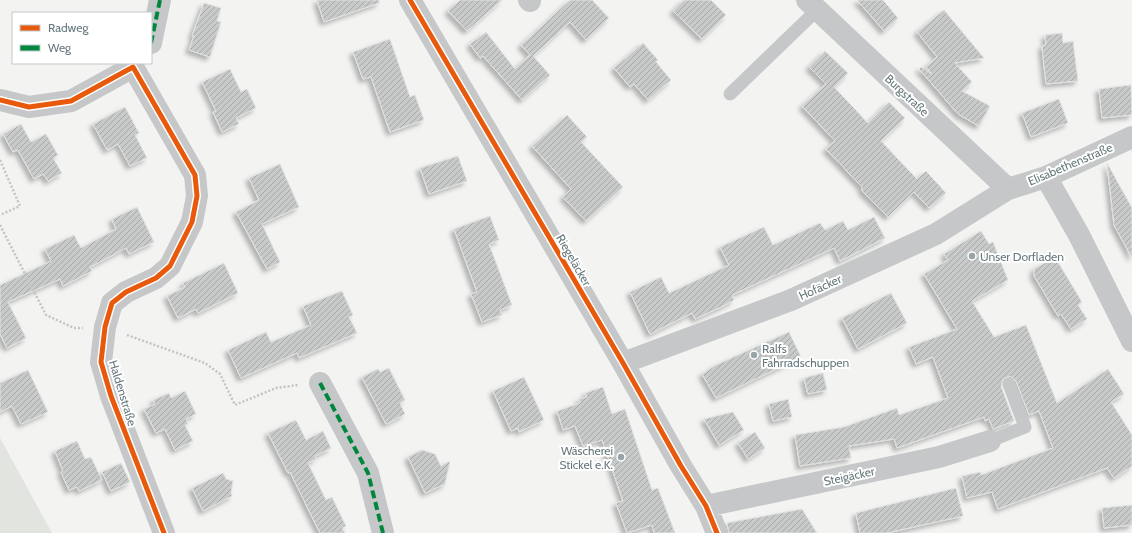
<svg xmlns="http://www.w3.org/2000/svg" width="1132" height="533" viewBox="0 0 1132 533" font-family="Cabin,sans-serif">
	<style>
		.grass { fill: #e2e4df }
		.building { fill: url(#building-hatch); stroke: #e2e2e2; filter: url(#shadow) }
		.lines { fill: none; stroke-linecap: round; stroke-linejoin: round }
		.path { stroke: #c3c4c5; stroke-width: 2.5; stroke-dasharray: 2 2; stroke-linecap: butt }
		.lane { stroke: #c5c7c8; stroke-width: 13 }
		.street { stroke: #c5c7c8; stroke-width: 22 }
		.quiet { stroke: #00873e; stroke-width: 4; stroke-dasharray: 8 4; stroke-linecap: butt }
		.cycleway-casing { stroke: #fff; stroke-width: 8 }
		.cycleway { stroke: #e8590c; stroke-width: 5 }
		.poi-dot { fill: #98a4a7; stroke: #fff; stroke-width: 1.5 }
		.labels { text-anchor: middle; dominant-baseline: central; stroke-width: 4; stroke-linejoin: round; paint-order: stroke }
		.street-label { font-size: 12px; fill: #67797e; stroke: #fff }
		.poi-label { font-size: 12px; fill: #67797e; stroke: #fff; text-anchor: start }
	</style>
	<defs>
		<pattern id="building-hatch" width="6" height="6" patternUnits="userSpaceOnUse"><rect width="6" height="6" fill="#c8caca"/><path d="M-1 1l2-2M0 6l6-6M5 7l2-2" fill="none" stroke="#a6a9a9"/></pattern>
		<filter id="shadow"><feDropShadow dx="-3.5" dy="3.5" stdDeviation="2" flood-color="#0004"/></filter>
	</defs>
	<rect width="100%" height="100%" fill="#f3f3f2"/>
	<!-- grass -->
	<path class="grass" d="M0,438L52,533H0Z"/>
	<!-- building -->
	<path class="building" d="M317,0H379V3L324,22Z
		M460,0H502L467,31L448,11Z
		M570,0H592L609,18L586,40L570,22L533,56L550,75L522,100L483,56L480,58L470,44L486,32L515,69L530,55L521,45Z
		M684,0H711L726,15L702,39L673,11Z
		M857,0H883L898,18L884,31Z
		M204,3L221,8L217,21L221,22L210,57L189,50L194,36H192Z
		M944,10L984,58L955,63L972,82L962,91L990,106L979,126L958,114L919,69L921,67L932,74L926,67L937,57L917,32Z
		M1062,33L1063,43L1073,41L1078,81L1046,84L1042,46L1046,45L1045,35Z
		M390,39L410,97L415,95L424,120L390,132L371,77L363,79L353,52Z
		M643,43L658,60L656,62L671,80L648,100L634,84L630,87L614,68Z
		M825,51L848,73L834,87L868,123L889,102L905,118L881,141L917,179L926,171L946,193L929,208L914,192L888,217L862,191V187L826,149L835,141L802,106L826,84L809,67Z
		M230,69L241,92L247,89L256,108L236,118L239,124L222,132L213,112L216,111L202,82Z
		M1131,85L1132,115L1102,118L1099,89Z
		M1059,99L1068,123L1031,137L1022,113Z
		M125,107L139,133L135,135L147,158L130,166L118,144L107,150L93,124Z
		M567,115L587,137L581,142L623,187L586,221L563,197L571,189L532,146Z
		M21,124L31,142L46,134L58,155L53,158L62,173L48,181L43,174L34,179L18,150L13,152L3,134Z
		M458,156L467,181L429,194L420,168Z
		M1107,163L1132,208V258L1114,225Z
		M280,164L299,207L262,224L280,262L267,269L236,212L259,200L249,178Z
		M137,207L154,242L129,254L126,248L90,267L92,271L63,286L60,279L8,302L26,338L7,348L0,334V285L51,261L45,249L74,235L81,248L116,229L112,219Z
		M490,216L499,240L489,244L512,305L500,310L502,315L482,322L471,294L477,292L454,229Z
		M874,217L885,238L840,261L834,248L732,295L734,300L723,306L695,319L692,313L650,334L630,292L661,277L669,293L729,265L720,247L764,227L773,245L820,223L825,230L843,221L848,230Z
		M981,231L989,244L993,242L1008,280L972,301L994,337L1026,325L1057,403L1108,369L1124,394L1111,402L1132,435V466L1114,478L1107,468L998,509L992,492L967,498L962,476L981,472V475L1053,448L1039,411L1029,415L1016,381L1010,376L1003,379L1001,386L1014,421L993,429L989,419L985,421L984,417L897,448L894,439L849,446L851,458L800,466L795,435L844,427L897,408L899,415L948,398L933,357L916,364L909,347L957,329L924,274L948,260L944,254Z
		M1055,257L1082,302L1078,305L1087,319L1071,329L1061,314L1058,316L1034,276V269Z
		M224,263L238,293L198,313L196,309L178,318L167,296L185,287L183,283Z
		M342,291L353,315L349,317L357,333L299,358L297,353L241,378L228,350L266,332L271,342L311,325L303,306Z
		M891,293L907,323L858,349L842,318Z
		M789,332L801,357L716,398L702,374L716,365Z
		M389,368L405,400L400,403L405,414L386,424L362,377L378,369L380,372Z
		M28,370L48,412L21,424L12,406L0,412V383Z
		M823,373L827,390L808,394L804,378Z
		M524,377L544,420L519,432L518,428L511,431L493,391Z
		M603,387L612,414L625,409L652,490L658,488L675,533H654L652,525L627,533L616,503L623,501L602,440L583,446L575,426L563,430L557,411L580,403L579,399L587,397L585,393Z
		M185,391L196,414L186,419L188,424L185,425L193,441L175,450L165,429L156,433L144,409L155,404L153,400L169,393L171,398Z
		M788,399L792,417L773,421L769,404Z
		M733,412L744,430L719,445L704,419Z
		M296,420L306,440L323,431L331,448L315,456L316,459L308,463L326,500L332,497L346,526L342,528L345,533H320L290,472L288,473L268,433Z
		M755,432L765,448L748,459L738,443Z
		M77,441L85,459L91,457L102,480L79,491L77,487L69,490L61,472L63,471L55,451Z
		M422,450L435,454L441,466L450,461L445,484L425,493L408,457Z
		M121,463L130,482L111,491L102,472Z
		M223,473L226,479L233,481L231,493L232,496L203,511L192,488Z
		M956,488L963,516L887,533H860L856,513Z
		M1132,505V525L1104,528L1102,508Z
		M802,509L817,533H729L727,523Z"/>
	<g class="lines">
		<!-- path -->
		<path class="path" d="M0,160L20,206L0,215
			M0,225L46,315L74,328H83
			M127,335L205,363L220,374L235,405L276,388L298,385"/>
		<!-- lane -->
		<path class="lane" d="M730,94L818,9
			M990,441L1025,427L1009,384"/>
		<!-- street -->
		<path class="street" d="M410,0L623,363L681,466L706,506L717,533
			M529,0L530,1
			M807,0L1008,189
			M151,43L160,0
			M0,100L29,107L71,101L133,67L195,175L197,196L192,222L170,266L156,278L126,292L112,303L105,327L101,362L111,396L164,533
			M1046,177L1079,235L1132,341
			M623,363L791,300L936,234L1008,189L1046,177L1132,137
			M320,383L368,473L383,533
			M706,506L939,457L990,441"/>
		<!-- quiet -->
		<path class="quiet" d="M151,43L160,0
			M320,383L368,473L383,533"/>
		<!-- cycleway casing -->
		<g class="cycleway-casing">
			<path id="cycleway" d="M410,0L623,363L681,466L706,506L717,533
				M0,100L29,107L71,101L133,67L195,175L197,196L192,222L170,266L156,278L126,292L112,303L105,327L101,362L111,396L164,533"/>
		</g>
		<!-- cycleway -->
		<use href="#cycleway" class="cycleway"/>
	</g>
	<!-- markers -->
	<g class="poi-dot">
		<circle cx="972" cy="256" r="4"/>
		<circle cx="754" cy="355" r="4"/>
		<circle cx="621" cy="457" r="4"/>
	</g>
	<g class="labels">
		<!-- street labels -->
		<g class="street-label">
			<text transform="translate(907 95) rotate(43)">Burgstraße</text>
			<text transform="translate(1070 164) rotate(-23)">Elisabethenstraße</text>
			<text transform="translate(574 260) rotate(60)">Riegeläcker</text>
			<text transform="translate(820 287) rotate(-24)">Hofäcker</text>
			<text transform="translate(123 393) rotate(73)">Haldenstraße</text>
			<text transform="translate(849 476) rotate(-12)">Steigäcker</text>
		</g>
		<!-- poi labels -->
		<g class="poi-label">
			<text x="980" y="256">Unser Dorfladen</text>
			<text x="762" y="348">Ralfs<tspan x="762" dy="14">Fahrradschuppen</tspan></text>
			<text x="613" y="450" text-anchor="end">Wäscherei<tspan x="613" dy="14">Stickel e.K.</tspan></text>
		</g>
	</g>
	<!-- legend -->
	<rect x="12" y="12" width="140" height="52" fill="#ffffff" stroke="#c2c9cb"/>
	<rect x="20" y="25" width="20" height="6" fill="#e8590c" stroke="#c2c9cb"/>
	<text x="48" y="32" font-size="12" fill="#67797e">Radweg</text>
	<rect x="20" y="45" width="20" height="6" fill="#00873e" stroke="#c2c9cb"/>
	<text x="48" y="52" font-size="12" fill="#67797e">Weg</text>
</svg>
